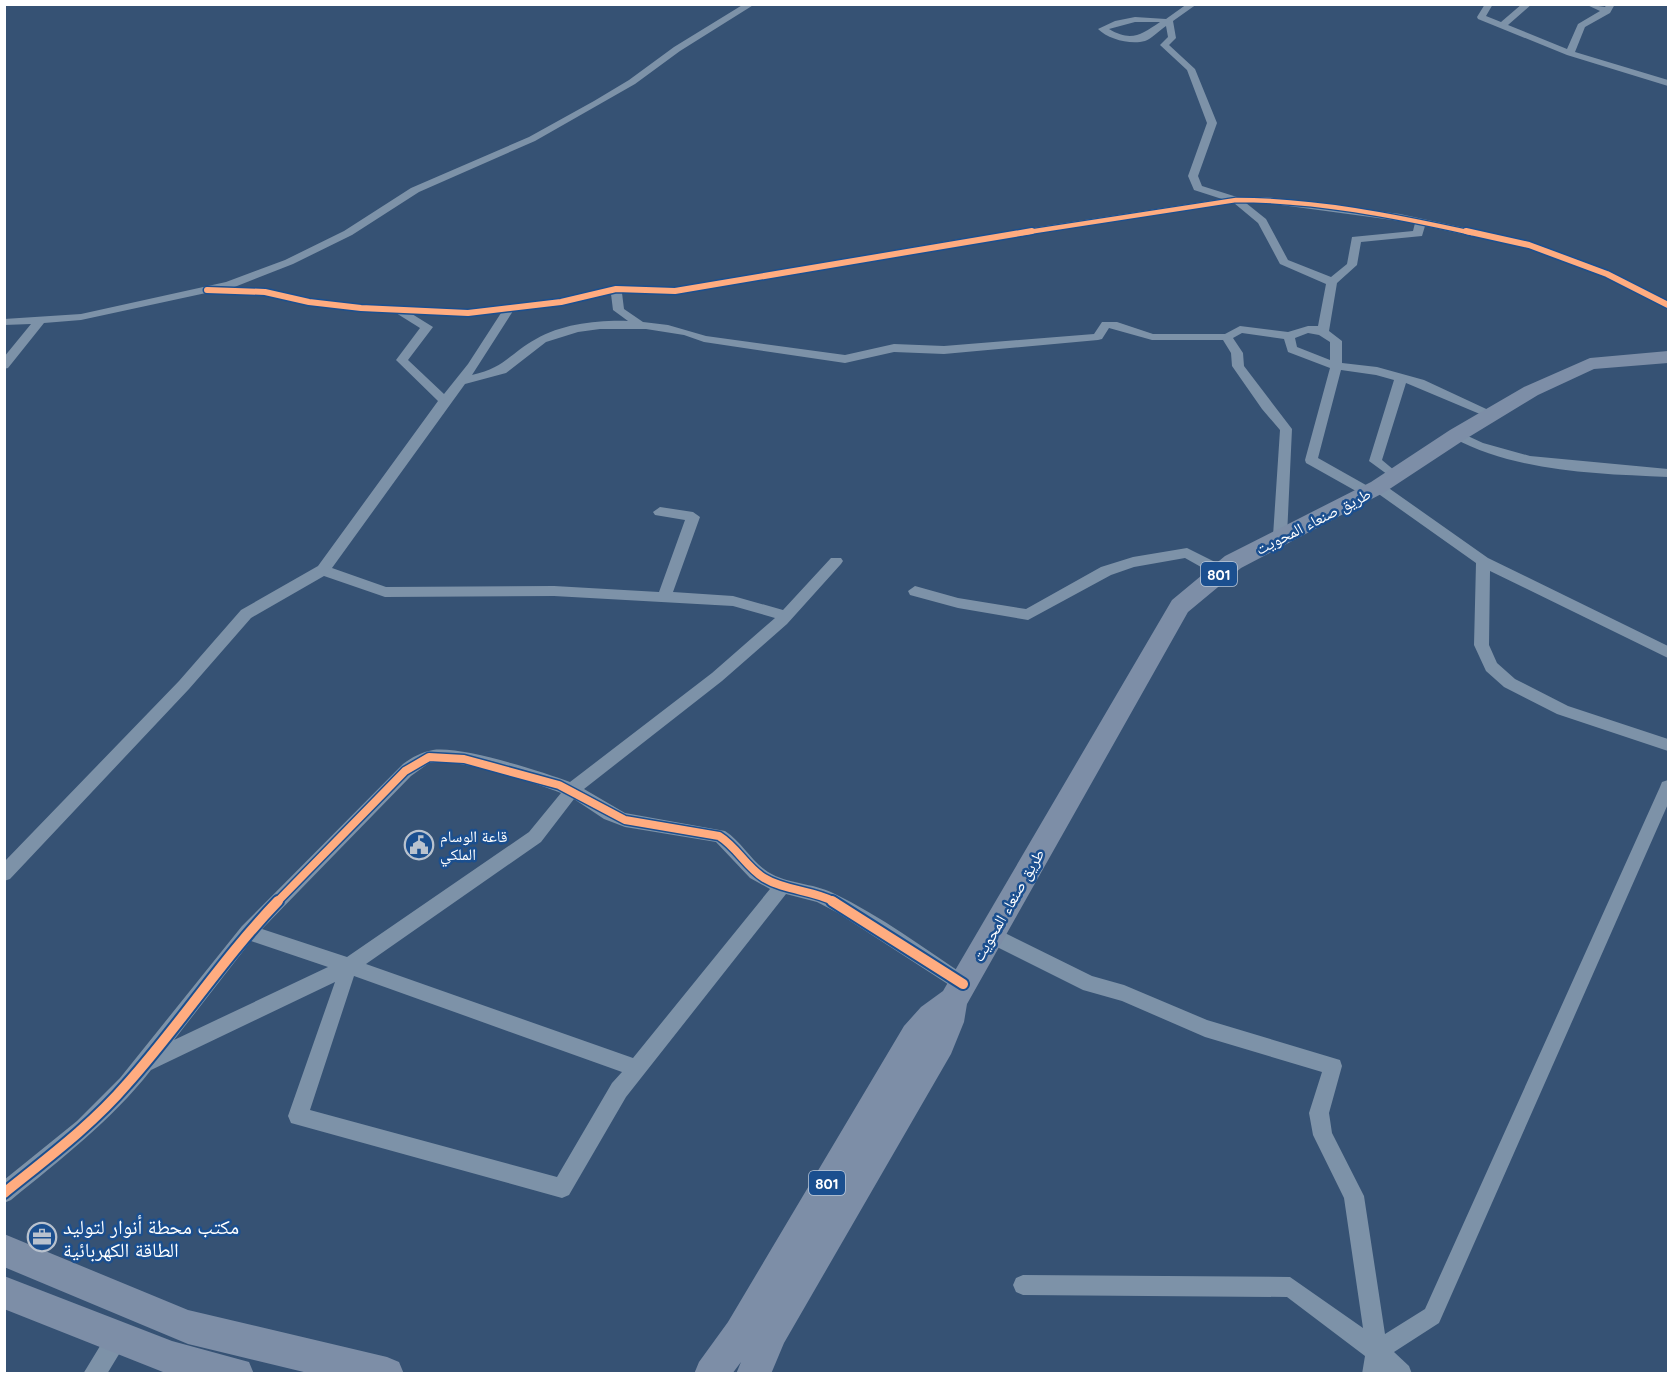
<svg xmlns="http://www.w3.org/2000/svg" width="1673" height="1378" viewBox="0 0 1673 1378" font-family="Quicksand,'Noto Naskh Arabic',sans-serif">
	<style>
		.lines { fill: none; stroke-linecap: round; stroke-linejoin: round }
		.minor { fill: #7d92a8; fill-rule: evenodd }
		.primary { fill: #7d8ea7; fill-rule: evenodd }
		.cycleway-far3-casing { stroke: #1b4f8f; stroke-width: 7 }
		.cycleway-far2-casing { stroke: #1b4f8f; stroke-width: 9 }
		.cycleway-far1-casing { stroke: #1b4f8f; stroke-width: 11 }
		.cycleway-casing { stroke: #1b4f8f; stroke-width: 14 }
		.cycleway-far3 { stroke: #ffac80; stroke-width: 4.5 }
		.cycleway-far2 { stroke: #ffac80; stroke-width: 6 }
		.cycleway-far1 { stroke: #ffac80; stroke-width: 8 }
		.cycleway { stroke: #ffac80; stroke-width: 10 }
		.labels { text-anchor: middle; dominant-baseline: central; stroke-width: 5; stroke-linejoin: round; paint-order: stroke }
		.shield { fill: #1b4f8f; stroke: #bbcadd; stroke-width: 1.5 }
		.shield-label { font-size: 15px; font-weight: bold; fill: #fff }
		.street-label { font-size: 16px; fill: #fff; stroke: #1b4f8f }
		.poi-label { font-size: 16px; fill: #fff; stroke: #1b4f8f; text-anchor: start }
		.near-poi-label { font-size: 20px; fill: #fff; stroke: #1b4f8f; text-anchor: start }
	</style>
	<rect width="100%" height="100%" fill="#365274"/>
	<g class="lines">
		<!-- minor -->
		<path class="minor" d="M744,4H755L680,51L635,84L535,141L419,192L352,235L293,264L232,288L265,289L309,299L361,305L468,310L561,299L616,286L675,288L948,241L1222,199L1194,190L1188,176L1207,123L1187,70L1160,45L1168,37L1166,26C1160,30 1151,39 1145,41C1130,45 1108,39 1098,29L1115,21L1135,17L1166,19L1187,4H1197L1173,21L1176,38L1169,45L1195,69L1217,123L1198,176L1202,186L1237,197H1266L1400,214L1529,242L1611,272L1668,301V308L1664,307L1603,276L1526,248L1425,226L1422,236L1361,242L1357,265L1337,283L1329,331L1342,341V363L1377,367L1424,380L1497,414L1491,418L1487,417L1406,383L1382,460L1401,476L1395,480L1369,461L1394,380L1376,375L1341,370L1318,458L1373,489V484H1383L1488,558L1668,646V658L1490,571L1489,645L1497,663L1515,679L1568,706L1668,739V751L1557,714L1504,687L1486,671L1474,645L1476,563L1373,490V495H1363L1306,463L1305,460L1330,368L1288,352L1284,339L1242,333L1233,338L1243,353L1244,366L1292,429L1287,536L1280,541L1273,536L1280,430L1262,409L1232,366L1231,353L1223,340H1152L1109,328L1102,339L1098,340L944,354L894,352L845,363L704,342L684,335L646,329H600L578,332L546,342L506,373L465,384L332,568L386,587L554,586L659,592L685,520L655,515L653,512L660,507L693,512L700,517L673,592L733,596L783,610L831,558H841L843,561L841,564L787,624L722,681L584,789L625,813L725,831C742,842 751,861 768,872C787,884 813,883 833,893C881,916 925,949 969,978L972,984L969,990L963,992L957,990L838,913L817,902L786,894L626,1097L569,1195L562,1198L291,1123L288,1116L335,982L151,1070C111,1121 61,1159 11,1200L4,1203V1180L77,1121L120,1078L242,926L403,764C412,757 422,752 433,750C462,746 541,771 570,782L712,673L775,618L733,606L554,596L385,597L324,576L251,618L189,689L10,879L4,881V862L179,681L241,610L318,566L438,401L396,360L420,328L396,313L309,305L265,295L206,293L81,320L44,323L8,368L4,369V357L31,324L4,325V319L81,314L226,282L285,260L344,231L411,188L529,137L594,101L629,80L674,47ZM1135,22H1160C1141,35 1131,42 1109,29ZM1234,203L1258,223L1280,264L1326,284L1318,326H1308L1288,332L1240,326L1225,334H1153L1117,322H1102L1094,334L944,346L894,344L845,355L706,336L668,325L643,322L624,309L622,293L675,294L948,247ZM1246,203H1266L1415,223L1413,231L1352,237L1347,264L1331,277L1288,260L1266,219ZM611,294L613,310L628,321C598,320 562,324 536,339C510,353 505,368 472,375L513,311L561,305ZM501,313L468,364L444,394L408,360L433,327L412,314L468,316ZM1308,333L1319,335L1330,342V360L1297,347L1295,338ZM429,763C460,758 530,781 561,793L529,832L347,957L262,929L411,776ZM574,799L604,819L625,827L716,842L750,878L770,889L633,1058L366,964L541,842ZM251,941L328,967L174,1040ZM354,976L622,1072L612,1083L557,1177L310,1110Z
			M1485,4H1493L1486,16L1501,22L1522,4H1532L1508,25L1567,49L1578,24L1600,11L1585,4L1605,7L1607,4H1615L1610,13L1585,27L1575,52L1668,80V86L1567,55L1478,19L1477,17Z
			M1457,431L1483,443L1530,456L1668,469V477C1596,474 1518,472 1453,438L1451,435L1453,432Z
			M1187,548L1227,568L1229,572L1227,576H1217L1185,558L1134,567L1111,575L1028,620L958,608L910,595L908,591L915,586L958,598L1026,609L1101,567L1133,557Z
			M1668,780V804L1439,1323L1394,1352L1409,1366L1412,1374H1362L1365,1356L1287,1297L1023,1295L1016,1292L1013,1285L1016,1278L1023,1275L1290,1277L1363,1328L1344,1198L1313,1135L1309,1113L1322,1072L1205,1037L1122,1001L1083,990L985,941L982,935L985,929L991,927L997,929L1092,976L1124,985L1207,1020L1340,1060L1342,1066L1329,1113L1332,1133L1364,1196L1385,1334L1425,1309L1660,787L1662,782Z
			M119,1325L127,1328L130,1336L107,1374H83L111,1328Z"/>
		<!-- primary -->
		<path class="primary" d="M1668,351V363L1594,369L1538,395L1464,440L1385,492L1241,568L1188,612L967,1004L964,1022L951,1054L784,1343L771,1374H736L741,1362L732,1374H694L699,1362L728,1322L904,1026L921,1007L943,991L1172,600L1225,556L1371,482L1450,430L1524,387L1590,358Z
			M4,1234L188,1310L387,1357L399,1362L404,1374H312L188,1344L4,1267Z
			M4,1276L172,1341L249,1362L254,1374H168L4,1309Z"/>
		<!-- cycleway-far3 casing -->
		<g class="cycleway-far3-casing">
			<path id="cycleway-far3" d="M1022,233L1236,200C1315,200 1395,216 1472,233"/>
		</g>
		<!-- cycleway-far2 casing -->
		<g class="cycleway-far2-casing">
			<path id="cycleway-far2" d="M1466,231L1529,245L1607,274L1668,305
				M207,290L265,292L309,302L361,308L468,313L561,302L616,289L675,291L1032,231"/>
		</g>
		<!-- cycleway-far1 casing -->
		<g class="cycleway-far1-casing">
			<path id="cycleway-far1" d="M277,902L405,771L429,757L464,759L559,785L625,820L719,836C737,847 746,867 764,878C785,891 813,890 835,902"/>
		</g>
		<!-- cycleway casing -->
		<g class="cycleway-casing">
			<path id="cycleway" d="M832,901L963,984
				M4,1193C46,1159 91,1126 127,1084C180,1025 223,958 278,901"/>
		</g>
		<!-- cycleway-far3 -->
		<use href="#cycleway-far3" class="cycleway-far3"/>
		<!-- cycleway-far2 -->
		<use href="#cycleway-far2" class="cycleway-far2"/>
		<!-- cycleway-far1 -->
		<use href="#cycleway-far1" class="cycleway-far1"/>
		<!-- cycleway -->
		<use href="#cycleway" class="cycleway"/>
	</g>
	<!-- icons -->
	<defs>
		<g id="civic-ring" transform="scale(1.5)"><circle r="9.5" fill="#1b4f8f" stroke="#b9c2ce" stroke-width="1.5"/><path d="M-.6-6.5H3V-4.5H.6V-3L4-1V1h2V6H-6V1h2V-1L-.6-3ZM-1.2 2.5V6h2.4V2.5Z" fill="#b9c2ce"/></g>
		<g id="office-ring" transform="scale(1.5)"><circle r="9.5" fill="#1b4f8f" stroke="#b9c2ce" stroke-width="1.5"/><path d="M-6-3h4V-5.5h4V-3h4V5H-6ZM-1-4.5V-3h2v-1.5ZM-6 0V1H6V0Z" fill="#b9c2ce"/></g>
	</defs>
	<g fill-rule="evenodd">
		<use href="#civic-ring" x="419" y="845"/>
		<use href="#office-ring" x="42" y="1237"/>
	</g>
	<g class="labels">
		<!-- shield labels -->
		<g class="shield">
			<rect x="1201" y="562" width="36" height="24" rx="4.5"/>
			<rect x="809" y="1171" width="36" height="24" rx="4.5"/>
		</g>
		<g class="shield-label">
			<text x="1219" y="574">801</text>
			<text x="827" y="1183">801</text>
		</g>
		<!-- street labels -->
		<g class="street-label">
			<text transform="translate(1313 521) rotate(-27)">طريق صنعاء المحويت</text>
			<text transform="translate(1008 905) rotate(-60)">طريق صنعاء المحويت</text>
		</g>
		<!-- poi labels -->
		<g class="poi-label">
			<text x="440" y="836">قاعة الوسام<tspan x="440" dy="18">الملكي</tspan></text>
		</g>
		<!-- near-poi labels -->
		<g class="near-poi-label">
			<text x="63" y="1226">مكتب محطة أنوار لتوليد<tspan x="63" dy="23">الطاقة الكهربائية</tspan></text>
		</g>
	</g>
	<!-- border -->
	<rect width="1673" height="1378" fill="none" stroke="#ffffff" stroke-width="12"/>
</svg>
